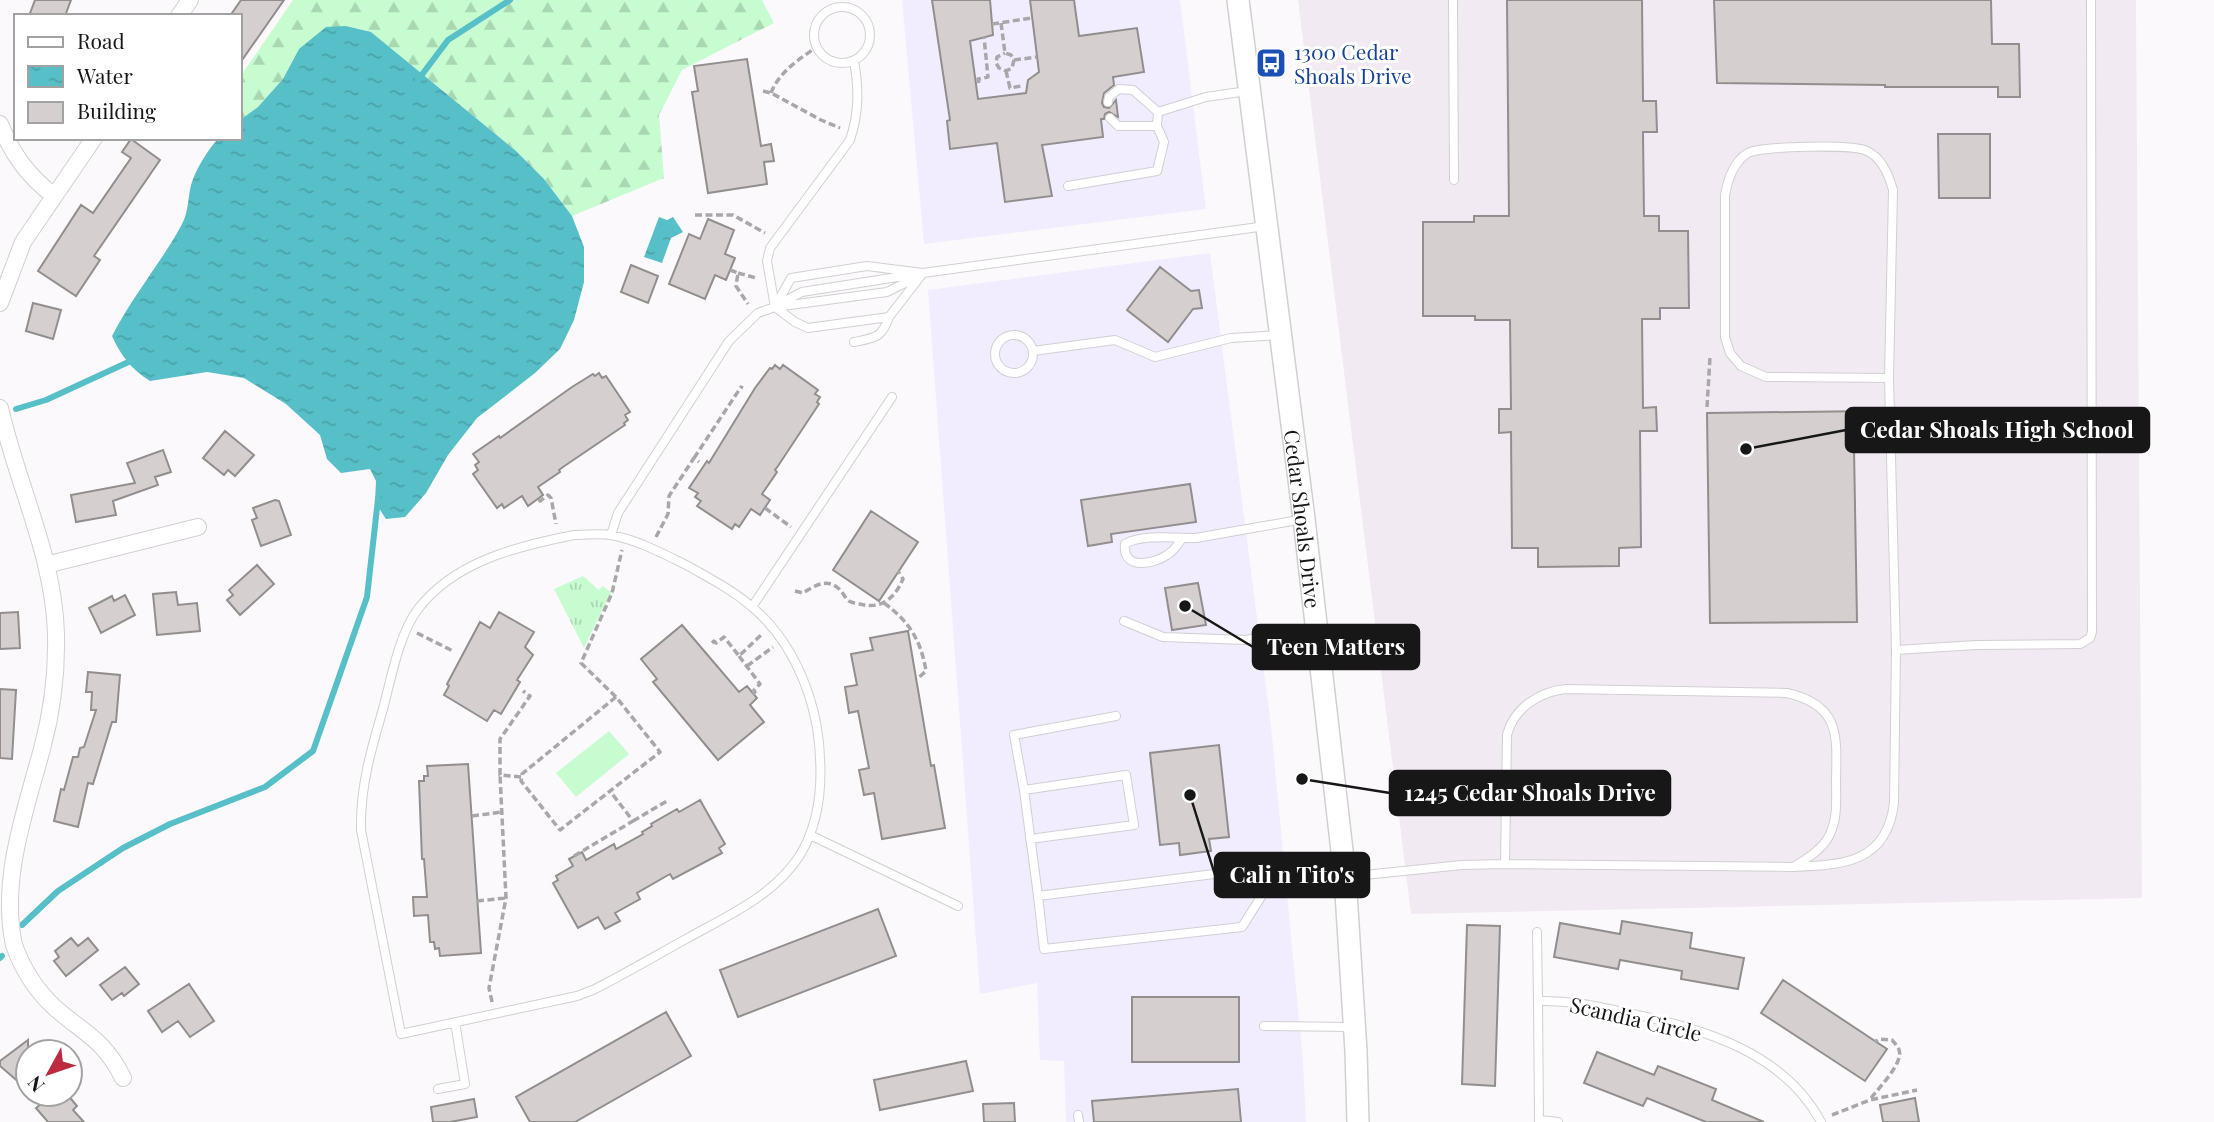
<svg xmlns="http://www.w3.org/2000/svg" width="2214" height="1122" viewBox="0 0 2214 1122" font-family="'Playfair Display',serif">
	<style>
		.commercial { fill: #f1edff }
		.built { fill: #f2eaf3 }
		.grass { fill: url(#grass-tufts) }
		.forest { fill: url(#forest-firs) }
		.pitch { fill: #c6fcd0 }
		.water { fill: url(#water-ripples) }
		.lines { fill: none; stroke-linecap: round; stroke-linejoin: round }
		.stream { stroke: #56bfc7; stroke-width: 6 }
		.building { fill: #d5d0cf; stroke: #928e8d; stroke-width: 2 }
		.lane-casing { stroke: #d2cfd2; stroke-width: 10 }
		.street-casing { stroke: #d2cfd2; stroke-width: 18 }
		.secondary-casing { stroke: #d2cfd2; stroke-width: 24 }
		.path { stroke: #a9a7a9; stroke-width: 3.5; stroke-dasharray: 7 3.5; stroke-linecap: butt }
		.lane { stroke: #fff; stroke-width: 8 }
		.street { stroke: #fff; stroke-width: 16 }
		.secondary { stroke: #fff; stroke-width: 21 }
		.labels { text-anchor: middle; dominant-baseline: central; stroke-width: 6; stroke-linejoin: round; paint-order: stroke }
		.transit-label { font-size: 21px; fill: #164399; stroke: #fff; text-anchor: start }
		.street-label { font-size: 21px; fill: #181718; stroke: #fff }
		.leader { fill: none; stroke: #181718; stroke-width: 2.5 }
		.callout-dot { fill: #181718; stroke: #fff; stroke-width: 2.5 }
		.callout { fill: #181718; stroke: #181718; stroke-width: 2.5 }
		.callout-label { font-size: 23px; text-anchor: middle; font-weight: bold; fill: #fff }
	</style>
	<defs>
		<pattern id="grass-tufts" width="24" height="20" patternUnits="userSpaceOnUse" patternTransform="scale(1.75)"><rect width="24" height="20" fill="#c6fcd0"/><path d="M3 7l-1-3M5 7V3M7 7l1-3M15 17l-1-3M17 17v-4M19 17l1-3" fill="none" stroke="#a9d7b2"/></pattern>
		<pattern id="forest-firs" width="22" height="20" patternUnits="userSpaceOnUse" patternTransform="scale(1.75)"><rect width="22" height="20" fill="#c6fcd0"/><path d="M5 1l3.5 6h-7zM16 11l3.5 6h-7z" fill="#a9d7b2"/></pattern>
		<pattern id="water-ripples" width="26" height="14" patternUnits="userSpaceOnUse" patternTransform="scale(1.75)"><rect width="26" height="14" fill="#56bfc7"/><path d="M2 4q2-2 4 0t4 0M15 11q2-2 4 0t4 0" fill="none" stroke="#4aa3aa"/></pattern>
	</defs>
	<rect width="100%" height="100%" fill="#fcf9fc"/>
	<!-- commercial -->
	<path class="commercial" d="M902,0H1180L1206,209L924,244Z
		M1210,253L1271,726L1303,1061L1306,1122H1066L1064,1061L1040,1060L1037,983L980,994L928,290Z"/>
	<!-- built -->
	<path class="built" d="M1298,0H2136L2142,898L1411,914Z"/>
	<!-- grass -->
	<path class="grass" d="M583,576L599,590L603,586L611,592L584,648L554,589Z"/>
	<!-- forest -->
	<path class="forest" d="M293,0H762L774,23L682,70L659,115L664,178L572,216L544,179L516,151L371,32L346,26L299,49L283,79L258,107L240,120V77Z"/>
	<!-- pitch -->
	<path class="pitch" d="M609,731L629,754L576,797L556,773Z"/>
	<!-- water -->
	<path class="water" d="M346,26L371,32L516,151L544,179L572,216L584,247V282L574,320L560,349L535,373L477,418L448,455L426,493L405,517L386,519L375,502L376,481L370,469L341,473L327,459L320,435L286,404L244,378L207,372L150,381C131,369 121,356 112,336C132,297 160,264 181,226C190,211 187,194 193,179C198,166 209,148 219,138H240V120L258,107L283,79L299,49L326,27Z
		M659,217L667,220L673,217L683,232L671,238L662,263L644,257Z"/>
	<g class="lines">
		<!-- stream -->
		<path class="stream" d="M418,80L448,40L510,0
			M16,409L46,400L135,359
			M22,925L58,891L123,848L170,824L265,787L313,751L367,597L378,499
			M0,958L2,956"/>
	</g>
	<!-- building -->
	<path class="building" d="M35,0H71L65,16H29Z
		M241,0H284L240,63V16H230Z
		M932,0H990L993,35L970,41L978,99L1026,93L1028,80L1039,72L1030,0H1074L1079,36L1137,28L1144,72L1113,77L1114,85L1104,93L1102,103L1104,107L1109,108L1116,100L1118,117L1109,112L1105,114L1104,119H1101L1103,137L1042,145L1052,196L1005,202L997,143L950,149L947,121L950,120Z
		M1507,0H1642L1643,101H1656L1657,132H1643L1644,216H1659V231H1688L1689,308H1660V319H1642L1643,408L1656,407L1657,431H1640L1641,547L1619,548V566L1538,567V548H1512L1511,432L1499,433V409H1511L1510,320H1475V316H1423V222H1474V216H1509Z
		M1714,0H1991L1992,44H2019L2020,97H1998V87H1885V85L1717,83Z
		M747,59L761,146L771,144L774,161L764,162L767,184L708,193L692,92L698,91L694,66Z
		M1938,134H1990V198H1939Z
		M131,139L160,160L94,256L100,260L76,296L38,271L81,205L93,213L131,158L122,152Z
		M708,219L734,230L725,254L735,258L726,280L715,275L705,299L669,284L689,234L700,239Z
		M631,265L658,276L648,303L621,292Z
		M1160,267L1191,291L1199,290L1202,308L1193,309L1168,342L1127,310Z
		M33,303L61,310L53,339L26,331Z
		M775,365L780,369L783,365L818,390L815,394L820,397L817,402L819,404L778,466L775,470L777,472L762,494L770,500L760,515L751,509L739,527L735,524L732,529L697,506L701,501L695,497L698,493L689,488L707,461L709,463L755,388L770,368L772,369Z
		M599,373L602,378L606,376L630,412L625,415L628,420L624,423L625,425L563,467L559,470L560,472L538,487L543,495L528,506L522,496L504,508L502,504L497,508L473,474L478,470L475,465L479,462L473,454L499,436L500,438L572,387L593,374L595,376Z
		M1870,411V447L1854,448L1857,622L1710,623L1707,413Z
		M225,431L254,455L235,476L228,470L224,475L203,458Z
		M163,450L171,472L155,477L158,485L113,501L116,515L76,522L71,495L135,483L127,463Z
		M1190,484L1196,522L1111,534L1112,542L1088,546L1081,500Z
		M275,500L279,501L291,535L261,546L252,520L257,518L253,508Z
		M871,511L918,542L879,601L833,570Z
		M257,565L274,584L240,615L227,600L233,595L229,590Z
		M1198,583L1206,625L1172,630L1165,588Z
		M176,592L178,605L197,603L200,631L157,635L153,594Z
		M125,595L135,615L101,633L89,608L112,596L114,601Z
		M18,612L20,648L0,649V613Z
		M499,612L534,632L525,647L533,655L517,680L520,682L501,714L494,710L487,721L444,695L449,686L447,684L480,622L490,628Z
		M682,625L739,692L747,686L757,698L750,705L764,722L718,760L653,682L657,679L641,659Z
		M908,631L931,766L934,765L945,828L882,839L874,793L864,795L859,770L869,768L858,711L849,713L845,687L857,685L851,654L873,650L870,638Z
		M88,672L120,675L116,722H112L93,784L88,783L78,827L54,821L61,789L64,790L73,757H78L80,748L84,747L96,710H91L92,692H86Z
		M0,689L16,690L12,759L0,758Z
		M1219,745L1229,837L1209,839L1211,851L1180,855L1179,843L1160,845L1150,753Z
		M468,764L481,953L440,956L439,948L435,949L434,942H430L428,915L414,916L413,897H427L424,859H422L419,781H424V776H428L427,766Z
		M700,800L725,844L719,848L722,853L673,879L670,874L637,893L640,899L615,913L620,921L605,929L598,917L578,928L553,883L558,880L556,876L573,866L569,859L582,852L586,860L614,844L616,849L643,834L642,832L652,826L651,824L677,809L679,812Z
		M878,909L896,956L738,1017L720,970Z
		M1622,921L1692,933L1690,948L1744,958L1738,989L1681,979L1682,971L1620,960L1618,969L1554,957L1560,923L1620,934Z
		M1467,925L1500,926L1495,1086L1462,1084Z
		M71,938L78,946L88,938L98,950L66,976L54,961L59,957L55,951Z
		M125,967L139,984L124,996L122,993L112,1000L100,985Z
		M1783,980L1887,1049L1865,1081L1761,1013Z
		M189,984L214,1021L190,1037L178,1021L162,1032L148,1011Z
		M1132,997H1239V1062H1132Z
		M666,1012L691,1056L575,1122H530L516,1097Z
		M28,1040V1090L0,1066V1061Z
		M1597,1052L1654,1075L1658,1066L1716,1089L1712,1100L1764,1122H1706L1647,1098L1643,1106L1584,1083Z
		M966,1061L973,1091L880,1110L874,1080Z
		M1238,1089L1241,1122H1094L1092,1101Z
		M32,1094H67L77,1106L73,1110L84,1122H48L36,1108L42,1103Z
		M1915,1098L1919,1122H1883L1880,1105Z
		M474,1099L477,1117L450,1122H433L431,1107Z
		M1014,1103L1015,1122H984L983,1104Z"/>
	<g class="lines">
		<!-- lane casing -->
		<g class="lane-casing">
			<path id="lane" d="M1453,0L1454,180
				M814 35a28 28 0 1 1 56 0a28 28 0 1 1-56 0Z
				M1108,102L1109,97L1119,89L1133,90L1158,112
				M1110,118L1118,126H1157
				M1068,186L1157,171L1164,142L1157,126L1158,112L1206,97L1247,91
				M781,303L802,292L910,275
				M775,307L767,261L770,248L850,140C859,113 859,89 854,61
				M775,307L791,278L867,266L923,273
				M775,307L887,292L921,275
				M995 354a19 19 0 1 1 38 0a19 19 0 1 1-38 0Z
				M854,342C875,338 882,338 889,317
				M1033,351L1115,340L1155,357L1231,338L1280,335
				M574,535C586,535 600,533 611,535C638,540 666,555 690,567C711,579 734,591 752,607C795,643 818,703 820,758C822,791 818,825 800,855C774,896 727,916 686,939C655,956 625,974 593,990L577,996L401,1034L361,830C360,787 371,750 383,709C391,679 399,634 418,609C455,561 518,546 574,535Z
				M611,535L618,513L729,341L758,313L775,307L795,322L808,328L889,317L923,273L1266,226
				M1182,538C1178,545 1174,551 1167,555C1152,565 1122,570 1125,544C1141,534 1176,538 1196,538L1304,519
				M752,607L892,397
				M1124,621L1163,637L1246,640L1314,628
				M1896,650L1976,645L2080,644L2090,638L2092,632L2091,0
				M1024,790L1126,775L1134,825L1030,839
				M810,835L958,906
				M1505,864L1507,735C1514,708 1539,692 1565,689L1787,693C1840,705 1837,735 1836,780C1836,798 1838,817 1830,834C1824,848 1808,858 1795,866
				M1273,878L1242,927L1044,949L1038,896L1230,872L1273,878L1345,877L1462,865L1505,864L1792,867C1841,865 1887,864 1894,803L1896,650L1889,378L1893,190C1889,175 1882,158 1867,151C1853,144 1762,146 1748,153C1733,162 1728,180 1725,195V337L1730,353L1741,366L1766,377L1889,378
				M1038,896L1024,790L1014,735L1116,716
				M1537,932L1538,1001
				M1264,1026L1352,1027
				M438,1089L465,1084L455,1022
				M1078,1115L1079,1122
				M1540,1120L1558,1122
				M1539,1122L1538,1001C1572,1000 1600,1007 1633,1014C1705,1029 1784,1053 1821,1122"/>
		</g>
		<!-- street casing -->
		<g class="street-casing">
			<path id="street" d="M179,16L190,0
				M0,124C12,154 28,176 54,196
				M0,303L23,242L94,138
				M0,408C17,484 54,556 56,634C57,673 52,712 42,749C25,812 0,880 14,945C22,968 36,990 54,1007C83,1033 104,1039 123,1078
				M46,565L198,527"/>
		</g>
		<!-- secondary casing -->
		<g class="secondary-casing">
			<g id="secondary">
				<path id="s1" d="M1238,0L1304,519L1345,877L1356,1051L1358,1122"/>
			</g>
		</g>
		<!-- path -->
		<path class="path" d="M1001,23L1005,53L1011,55L1014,60L1012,68L1006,71L999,68L996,63L997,57L1005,53
			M992,24L1032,18
			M1014,60L1037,57
			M1006,71L1010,88L1021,86
			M979,83L978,79L988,77L984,37
			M763,91L771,93L821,120L840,128
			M771,93C779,72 799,59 817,47
			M695,215H733L765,233
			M730,270L738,273L736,286L748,304
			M738,273L756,278
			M1707,407L1710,357
			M694,458L741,387L743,388
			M539,499L540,501L548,495L551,498L556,524
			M765,508L791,527
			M656,537L668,514L669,496L694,458L699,462
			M795,591L803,593C814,586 826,578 838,588C843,592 845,598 849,601C851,602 857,604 860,604C881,610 895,598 903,579L898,571
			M884,603C910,622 921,641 926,671L917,679
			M417,633L453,651
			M712,643L714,641L716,643L724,637L739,656L762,634
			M739,656L760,684L754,690L755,692L753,694
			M747,666L773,647
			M616,697L522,774L521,781L560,830L660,752L616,697L581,663L612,593L622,550
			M521,777L500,775V739L530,696L523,691
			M472,816L502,812
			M633,821L667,801L668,803
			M574,856L633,821L610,791
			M477,901L506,898
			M492,1002L489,988L506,898L500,775
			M1871,1098C1879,1088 1904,1062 1899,1050C1899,1048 1893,1041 1892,1040L1879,1039L1875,1042
			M1832,1115L1870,1100L1917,1090"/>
		<!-- lane -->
		<use href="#lane" class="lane"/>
		<!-- street -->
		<use href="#street" class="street"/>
		<!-- secondary -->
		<use href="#secondary" class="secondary"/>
	</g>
	<!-- icons -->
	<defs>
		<g id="bus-square" transform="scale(1.575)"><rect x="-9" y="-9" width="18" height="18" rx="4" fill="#1a4fb4" stroke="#fff"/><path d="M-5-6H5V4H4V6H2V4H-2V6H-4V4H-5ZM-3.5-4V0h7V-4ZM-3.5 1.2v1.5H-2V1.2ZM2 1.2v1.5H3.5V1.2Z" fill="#fff"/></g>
	</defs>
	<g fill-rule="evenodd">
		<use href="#bus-square" x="1271" y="63"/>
	</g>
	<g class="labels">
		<!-- transit labels -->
		<g class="transit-label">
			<text x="1294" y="51">1300 Cedar<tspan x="1294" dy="24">Shoals Drive</tspan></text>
		</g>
		<!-- street labels -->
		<g class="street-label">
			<text stroke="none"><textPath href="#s1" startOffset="523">Cedar Shoals Drive</textPath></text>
			<text transform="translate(1636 1018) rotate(13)">Scandia Circle</text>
		</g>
	</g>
	<!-- callouts -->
	<path class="leader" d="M1746 449L1846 430M1185 606L1253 647M1302 779L1390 793M1190 795L1215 875"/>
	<g class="callout-dot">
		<circle cx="1746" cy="449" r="7"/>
		<circle cx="1185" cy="606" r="7"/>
		<circle cx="1302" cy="779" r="7"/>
		<circle cx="1190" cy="795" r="7"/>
	</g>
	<g class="callout">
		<rect x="1846" y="408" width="303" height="44" rx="7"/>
		<rect x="1253" y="625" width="166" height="44" rx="7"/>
		<rect x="1390" y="771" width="280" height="44" rx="7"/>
		<rect x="1215" y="853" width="154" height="44" rx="7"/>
	</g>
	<g class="callout-label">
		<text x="1997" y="438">Cedar Shoals High School</text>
		<text x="1336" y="655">Teen Matters</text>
		<text x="1530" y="801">1245 Cedar Shoals Drive</text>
		<text x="1292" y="883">Cali n Tito's</text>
	</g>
	<!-- legend -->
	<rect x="14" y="14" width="228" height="126" fill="#ffffff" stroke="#a3a2a3" stroke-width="2"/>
	<rect x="28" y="37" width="35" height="10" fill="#ffffff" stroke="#a3a2a3" stroke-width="2"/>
	<text x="77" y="49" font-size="21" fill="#181718">Road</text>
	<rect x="28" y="66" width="35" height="21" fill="url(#water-ripples)" stroke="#a3a2a3" stroke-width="2"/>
	<text x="77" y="84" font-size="21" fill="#181718">Water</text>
	<rect x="28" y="102" width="35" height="21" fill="#d5d0cf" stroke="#a3a2a3" stroke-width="2"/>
	<text x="77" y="119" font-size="21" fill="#181718">Building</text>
	<!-- north arrow -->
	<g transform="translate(49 1073) rotate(230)"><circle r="33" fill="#ffffff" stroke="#a3a2a3" stroke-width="2"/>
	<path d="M0-5L12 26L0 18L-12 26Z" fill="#bc2b3e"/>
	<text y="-10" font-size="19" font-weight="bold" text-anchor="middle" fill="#181718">N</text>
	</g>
</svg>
